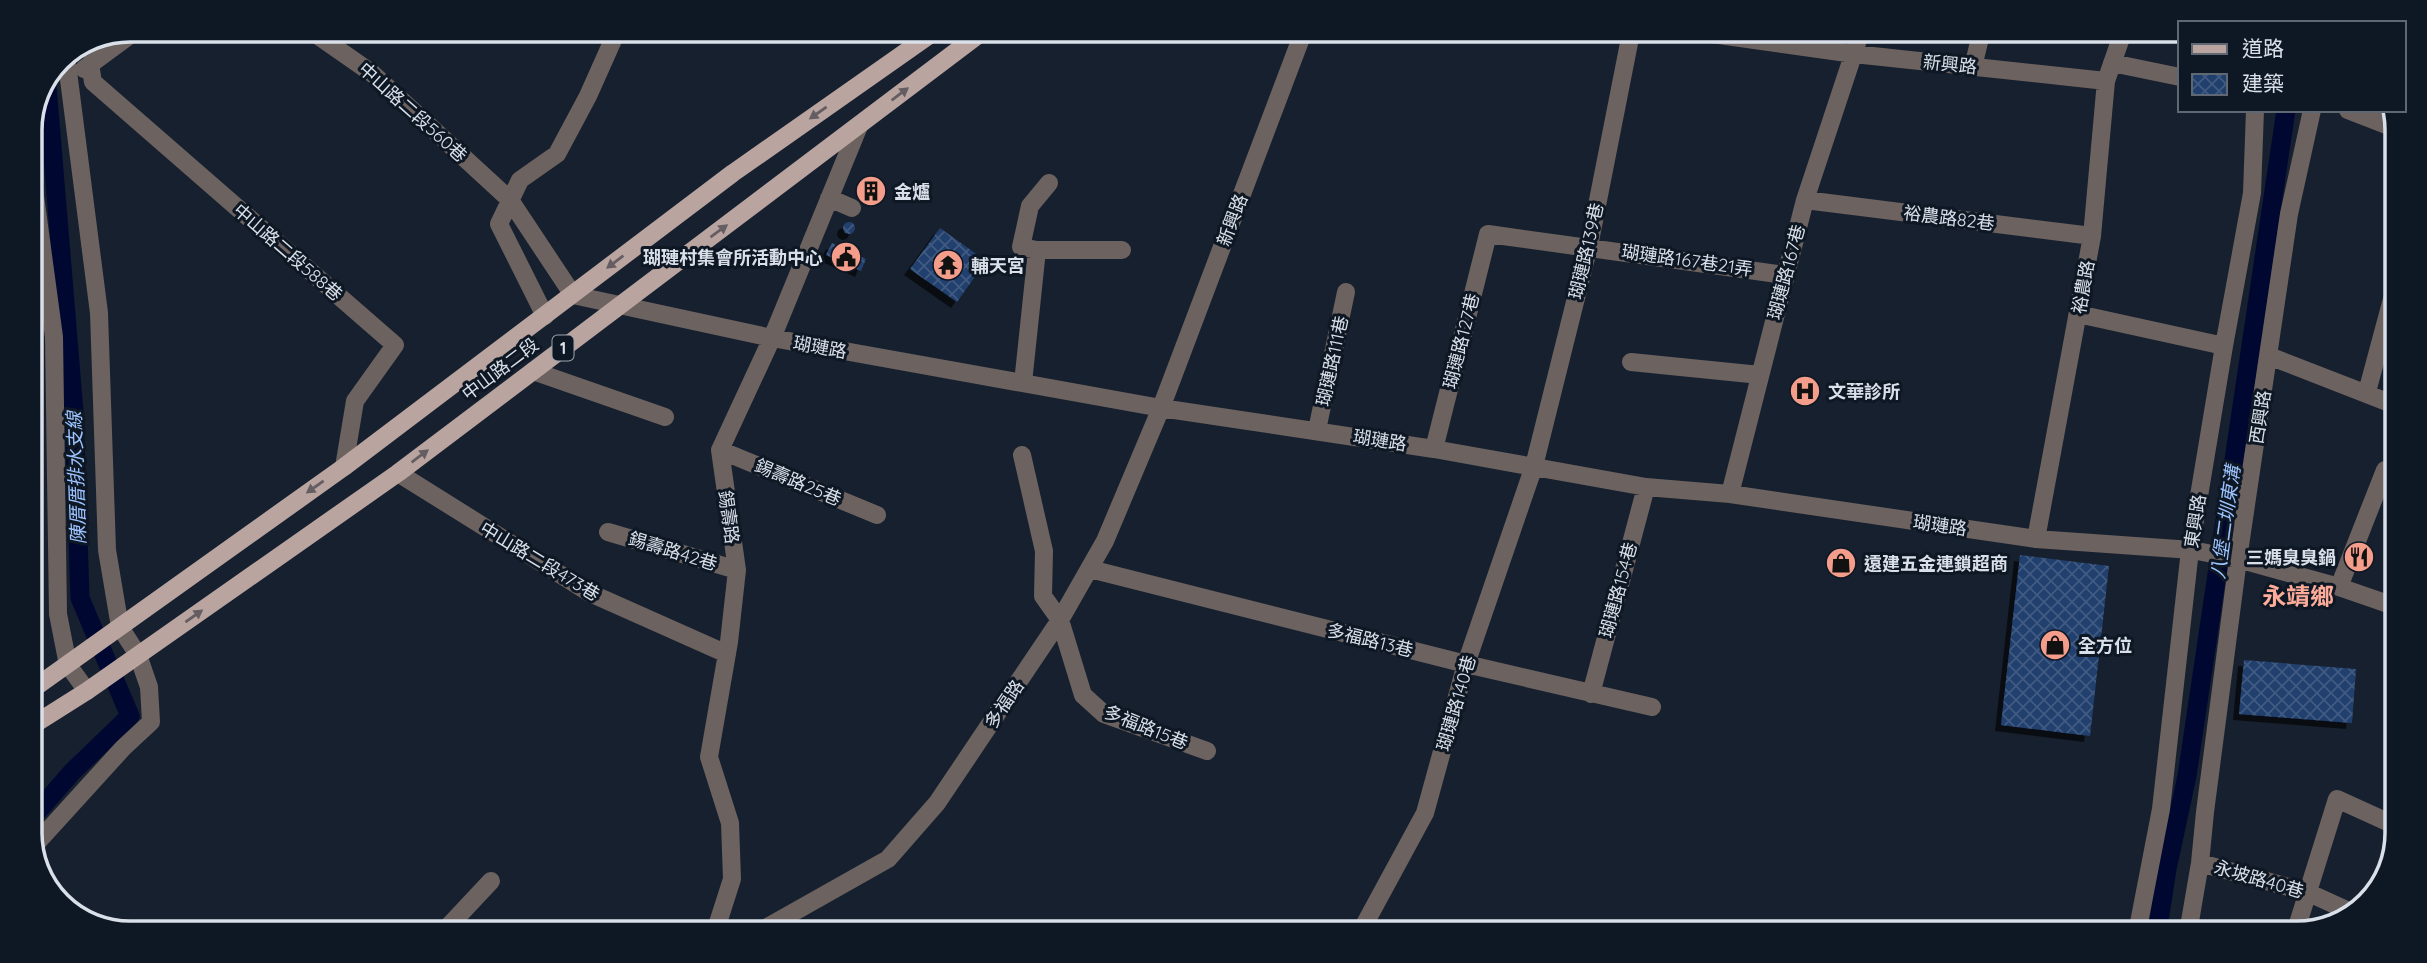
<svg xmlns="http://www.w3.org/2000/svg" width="2427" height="963" viewBox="0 0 2427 963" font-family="Quicksand,'Noto Sans TC',sans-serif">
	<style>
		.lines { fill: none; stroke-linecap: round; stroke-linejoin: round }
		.canal { stroke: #000832; stroke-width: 19 }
		.building { fill: url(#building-cross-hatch); filter: url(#shadow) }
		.minor { stroke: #6c625f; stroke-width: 18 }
		.major { stroke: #baa4a0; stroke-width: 18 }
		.oneway { fill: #645e62 }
		.labels { text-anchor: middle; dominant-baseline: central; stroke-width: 6; stroke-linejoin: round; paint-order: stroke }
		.shield { fill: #0e1724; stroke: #9ca4ae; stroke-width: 2 }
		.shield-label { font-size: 16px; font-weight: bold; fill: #d9e0e9 }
		.street-label { font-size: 18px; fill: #d9e0e9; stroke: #0e1724 }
		.poi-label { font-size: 18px; font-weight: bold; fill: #d9e0e9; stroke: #0e1724; text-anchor: start }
		.water-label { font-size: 19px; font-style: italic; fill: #9cc3fe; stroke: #0e1724 }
		.district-label { font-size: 24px; font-weight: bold; fill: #fdac9a; stroke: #0e1724 }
		.rim { fill: none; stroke: #d9e0e9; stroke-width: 3.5 }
	</style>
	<defs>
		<pattern id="building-cross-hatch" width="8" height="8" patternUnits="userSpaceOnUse" patternTransform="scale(1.75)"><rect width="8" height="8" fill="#213f6d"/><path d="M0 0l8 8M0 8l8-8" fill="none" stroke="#415a82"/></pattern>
		<filter id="shadow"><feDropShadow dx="-6" dy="6" stdDeviation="0" flood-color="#0009"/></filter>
	</defs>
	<rect width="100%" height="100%" fill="#17202e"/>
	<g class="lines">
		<!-- canal -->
		<path class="canal" d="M30,820L72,772L130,716L80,598L74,411L47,86
			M2157,933L2167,869L2187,776L2286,110"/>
	</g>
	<!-- building -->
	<path class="building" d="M865 191a6 6 0 1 1 12 0a6 6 0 1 1-12 0Z
		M843 228a6 6 0 1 1 12 0a6 6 0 1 1-12 0Z
		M940,228L986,261L957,302L910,269Z
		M832,243L866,259L861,271L826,255Z
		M2020,555L2109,566L2090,736L2001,725Z
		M2244,660L2356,669L2352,723L2239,714Z"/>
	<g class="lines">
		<!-- minor -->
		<path class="minor" d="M310,30L373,74L510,200L573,295L772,338L1161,408L1434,449L1646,487L1730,494L2036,539L2192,550L2238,559L2339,587L2394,606
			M1712,34L1854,54L2106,81
			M2112,63L2180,77
			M90,64L93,82L395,345L355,401L344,467
			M1973,67L1981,34
			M84,69L137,30
			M2348,110L2397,129
			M30,159L54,337L58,614L68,665L87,691
			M829,198L852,208
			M1805,200L2092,236
			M1037,250H1122
			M2078,314L2224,346
			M545,316L499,224L520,180L557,154L588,96L617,31
			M2269,356L2395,405
			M1631,362L1760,375
			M533,371L665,417
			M1023,383L1037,250L1021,247L1030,206L1049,183
			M2367,392L2396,284
			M1317,430L1346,292
			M1434,449L1488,234L1785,275
			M720,450L877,515
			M1022,455L1044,551L1043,596L1060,620L1083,695L1104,714L1207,751
			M398,473L590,593L727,654
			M1730,494L1805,200L1860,34
			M608,532L737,570
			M2036,539L2092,236L2106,81L2122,35
			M1090,569L1466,664L1652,707
			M2339,587L2385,470
			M1591,694L1646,487
			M33,847L123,748L151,722L149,687L138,655L120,627L107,550L99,313L66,56
			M2200,863L2307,892L2355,914
			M446,929L491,881
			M716,929L732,879L730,823L709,757L729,642L737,570L720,450L772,338L859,126
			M764,929L888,859L937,803L1060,620L1105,541L1161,408L1303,33
			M1361,931L1425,813L1466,664L1534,466L1589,246L1631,33
			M2137,933L2161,809L2190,550L2224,346L2252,193L2255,110
			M2188,933L2200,863L2205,812L2238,559L2289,214L2312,110
			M2295,933L2337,799L2392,824"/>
		<!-- major -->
		<path class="major" d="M30,691L344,467L733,173L934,32
			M30,727L87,691L398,473L982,32"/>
	</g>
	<!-- one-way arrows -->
	<defs><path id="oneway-solid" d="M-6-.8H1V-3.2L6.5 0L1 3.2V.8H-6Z" transform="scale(1.75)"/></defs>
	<g class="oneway">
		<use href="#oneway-solid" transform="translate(900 94) rotate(-37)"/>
		<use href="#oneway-solid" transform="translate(818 113) rotate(145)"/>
		<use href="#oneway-solid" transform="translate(719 231) rotate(-36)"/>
		<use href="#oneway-solid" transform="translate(615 262) rotate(143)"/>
		<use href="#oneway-solid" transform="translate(420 456) rotate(-37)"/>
		<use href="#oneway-solid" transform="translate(315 487) rotate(145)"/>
		<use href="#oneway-solid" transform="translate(194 616) rotate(-35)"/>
	</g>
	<!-- icons -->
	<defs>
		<g id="building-disc" transform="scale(1.575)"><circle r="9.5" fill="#f49d8b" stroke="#0e1724"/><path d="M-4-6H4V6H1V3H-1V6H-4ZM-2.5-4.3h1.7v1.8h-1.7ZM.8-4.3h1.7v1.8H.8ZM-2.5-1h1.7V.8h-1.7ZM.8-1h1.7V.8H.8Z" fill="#111"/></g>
		<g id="civic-disc" transform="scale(1.575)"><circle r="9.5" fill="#f49d8b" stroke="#0e1724"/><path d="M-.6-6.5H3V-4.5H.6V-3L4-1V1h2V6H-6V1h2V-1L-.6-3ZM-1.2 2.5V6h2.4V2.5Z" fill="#111"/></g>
		<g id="temple-disc" transform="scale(1.575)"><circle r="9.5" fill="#f49d8b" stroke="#0e1724"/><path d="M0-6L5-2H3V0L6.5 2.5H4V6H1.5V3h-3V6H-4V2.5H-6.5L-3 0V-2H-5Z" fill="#111"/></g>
		<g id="hospital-disc" transform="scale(1.575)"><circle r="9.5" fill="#f49d8b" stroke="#0e1724"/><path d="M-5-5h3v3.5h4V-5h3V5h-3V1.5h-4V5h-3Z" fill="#111"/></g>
		<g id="restaurant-disc" transform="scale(1.575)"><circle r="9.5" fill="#f49d8b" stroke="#0e1724"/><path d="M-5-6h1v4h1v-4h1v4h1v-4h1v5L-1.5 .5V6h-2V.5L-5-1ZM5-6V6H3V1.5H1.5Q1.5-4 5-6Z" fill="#111"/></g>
		<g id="shop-disc" transform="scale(1.575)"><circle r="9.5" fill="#f49d8b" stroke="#0e1724"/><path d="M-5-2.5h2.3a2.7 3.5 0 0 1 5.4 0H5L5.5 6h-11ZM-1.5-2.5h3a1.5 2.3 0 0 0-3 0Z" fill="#111"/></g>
	</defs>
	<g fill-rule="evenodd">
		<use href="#building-disc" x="871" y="191"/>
		<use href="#civic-disc" x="846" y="257"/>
		<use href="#temple-disc" x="948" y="265"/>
		<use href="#hospital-disc" x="1805" y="391"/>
		<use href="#restaurant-disc" x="2359" y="557"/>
		<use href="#shop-disc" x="1841" y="563"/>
		<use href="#shop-disc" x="2055" y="645"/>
	</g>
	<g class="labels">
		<!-- shield labels -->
		<rect class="shield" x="552.5" y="335.5" width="21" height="25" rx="5"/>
		<g class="shield-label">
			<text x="563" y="348">1</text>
		</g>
		<!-- street labels -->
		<g class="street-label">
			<text transform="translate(1950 64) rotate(6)">新興路</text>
			<text transform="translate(413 112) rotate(42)">中山路二段560巷</text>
			<text transform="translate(1949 218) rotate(7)">裕農路82巷</text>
			<text transform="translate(1232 220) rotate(-69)">新興路</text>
			<text transform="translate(1586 251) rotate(-77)">瑚璉路139巷</text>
			<text transform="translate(288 252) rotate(41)">中山路二段588巷</text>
			<text transform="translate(1687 260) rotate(8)">瑚璉路167巷21弄</text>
			<text transform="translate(1786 272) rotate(-75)">瑚璉路167巷</text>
			<text transform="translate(2083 287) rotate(-80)">裕農路</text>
			<text transform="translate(1461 341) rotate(-76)">瑚璉路127巷</text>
			<text transform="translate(820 347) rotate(10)">瑚璉路</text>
			<text transform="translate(1332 361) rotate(-78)">瑚璉路111巷</text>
			<text transform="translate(500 369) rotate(-37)">中山路二段</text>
			<text transform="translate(2260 417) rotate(-81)">西興路</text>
			<text transform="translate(1380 440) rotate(9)">瑚璉路</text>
			<text transform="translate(798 482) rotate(23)">錫壽路25巷</text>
			<text transform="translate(729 517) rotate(82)">錫壽路</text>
			<text transform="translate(2195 521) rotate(-81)">東興路</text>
			<text transform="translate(1940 525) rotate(8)">瑚璉路</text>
			<text transform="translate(673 551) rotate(17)">錫壽路42巷</text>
			<text transform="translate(540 561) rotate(31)">中山路二段473巷</text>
			<text transform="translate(1618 590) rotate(-75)">瑚璉路154巷</text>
			<text transform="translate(1370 640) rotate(14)">多福路13巷</text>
			<text transform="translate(1456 703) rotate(-74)">瑚璉路140巷</text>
			<text transform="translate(1004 704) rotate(-56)">多福路</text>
			<text transform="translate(1146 727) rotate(22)">多福路15巷</text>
			<text transform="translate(2259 879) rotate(16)">永坡路40巷</text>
		</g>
		<!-- poi labels -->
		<g class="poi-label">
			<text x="894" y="191">金爐</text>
			<text x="823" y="257" text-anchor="end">瑚璉村集會所活動中心</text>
			<text x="971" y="265">輔天宮</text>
			<text x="1828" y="391">文華診所</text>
			<text x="2336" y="557" text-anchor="end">三媽臭臭鍋</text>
			<text x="1864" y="563">遠建五金連鎖超商</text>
			<text x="2078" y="645">全方位</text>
		</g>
		<!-- water labels -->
		<g class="water-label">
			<text transform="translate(76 478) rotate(-92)">陳厝厝排水支線</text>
			<text transform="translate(2225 522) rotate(-82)">八堡二圳東溝</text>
		</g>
		<!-- district labels -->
		<g class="district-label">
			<text x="2298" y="596">永靖鄉</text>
		</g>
	</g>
	<!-- crop -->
	<path d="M0 0H2427V963H0ZM130 42H2297A88 88 0 0 1 2385 130V833A88 88 0 0 1 2297 921H130A88 88 0 0 1 42 833V130A88 88 0 0 1 130 42Z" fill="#0e1724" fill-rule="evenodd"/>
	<path class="rim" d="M130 42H2297A88 88 0 0 1 2385 130V833A88 88 0 0 1 2297 921H130A88 88 0 0 1 42 833V130A88 88 0 0 1 130 42Z"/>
	<!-- legend -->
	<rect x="2178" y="21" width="228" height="91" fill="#0e1724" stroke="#5f6773" stroke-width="2"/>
	<rect x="2192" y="44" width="35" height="10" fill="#baa4a0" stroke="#5f6773" stroke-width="2"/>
	<text x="2242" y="56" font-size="21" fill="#d9e0e9">道路</text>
	<rect x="2192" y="74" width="35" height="21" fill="url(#building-cross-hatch)" stroke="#5f6773" stroke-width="2"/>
	<text x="2242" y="91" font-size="21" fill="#d9e0e9">建築</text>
</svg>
